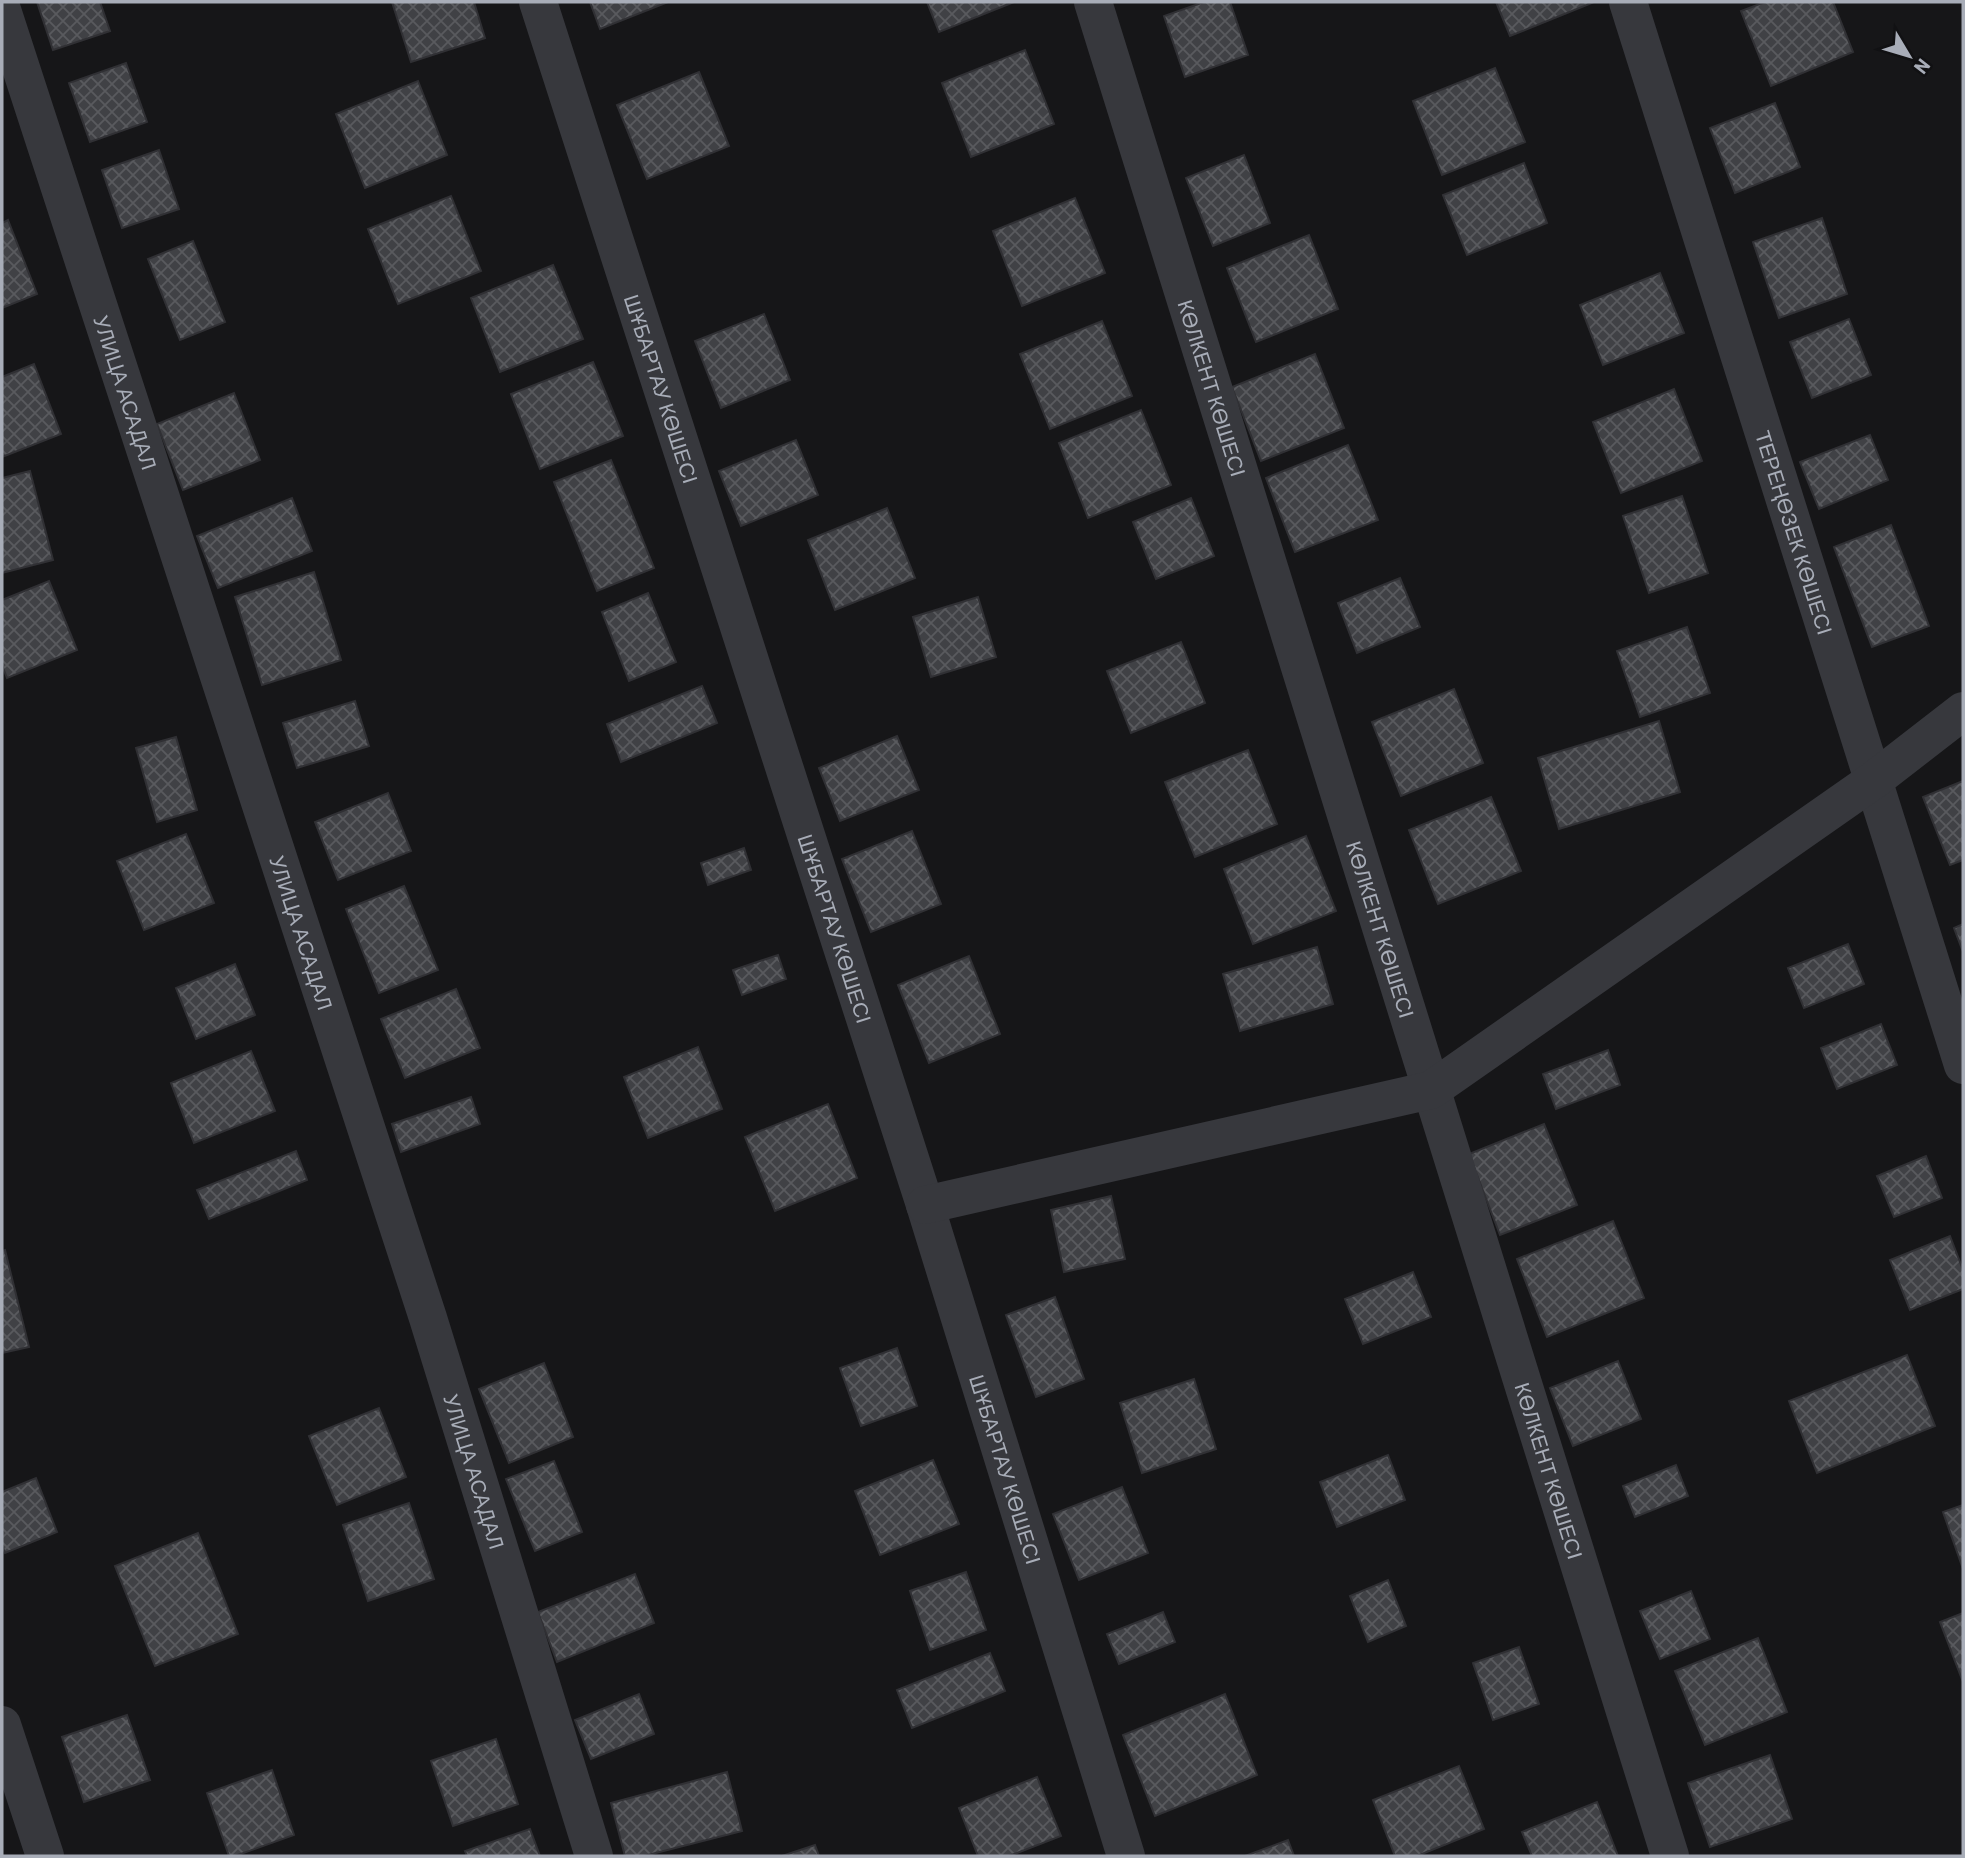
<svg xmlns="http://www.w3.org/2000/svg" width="1965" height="1858" viewBox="0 0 1965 1858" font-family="Barlow,sans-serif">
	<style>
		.building { fill: url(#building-cross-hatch); stroke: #303034; stroke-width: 2 }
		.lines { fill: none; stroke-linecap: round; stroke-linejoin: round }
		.minor { stroke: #37383d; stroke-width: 38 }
		.labels { text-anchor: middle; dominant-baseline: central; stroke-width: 5; stroke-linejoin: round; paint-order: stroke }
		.street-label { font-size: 21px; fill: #a8adb8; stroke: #111113 }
	</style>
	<defs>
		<pattern id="building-cross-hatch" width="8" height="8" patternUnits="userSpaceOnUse" patternTransform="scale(1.75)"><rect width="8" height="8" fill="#404145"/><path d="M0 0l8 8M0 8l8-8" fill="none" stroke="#595a5e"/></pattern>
	</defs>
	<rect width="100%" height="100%" fill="#161618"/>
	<!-- building -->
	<path class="building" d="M37,2H100L110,31L53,50Z
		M392,2H474L485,38L411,62Z
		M590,2H668L600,29Z
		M927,2H1014L939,32Z
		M1204,2H1230L1248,55L1185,77L1164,16Z
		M1496,2H1591L1592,3L1510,36Z
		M1765,2H1833L1853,52L1771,86L1741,11Z
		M1025,50L1054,124L971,157L942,83Z
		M126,63L147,122L90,142L69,83Z
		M1495,68L1525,142L1442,175L1413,101Z
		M699,72L729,146L647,179L617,105Z
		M418,81L447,155L365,188L336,114Z
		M1775,103L1800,167L1735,193L1710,128Z
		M159,150L179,209L122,228L102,170Z
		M1244,155L1270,223L1213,246L1186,178Z
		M1524,163L1547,223L1467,255L1443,195Z
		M451,196L481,271L398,304L368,229Z
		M1075,198L1105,273L1022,306L993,231Z
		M1822,218L1847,294L1779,318L1753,242Z
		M8,220L37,294L2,308V223Z
		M1309,235L1338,309L1256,342L1227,268Z
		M193,241L225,322L180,340L148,259Z
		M553,265L583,339L500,372L471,298Z
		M1660,273L1684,333L1603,365L1580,305Z
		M764,314L790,380L721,408L695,341Z
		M1849,319L1871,375L1812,398L1790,342Z
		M1102,321L1132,396L1050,429L1020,354Z
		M1315,354L1344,428L1261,461L1232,387Z
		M593,362L623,436L540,469L511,394Z
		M34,364L61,434L2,457V377Z
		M1674,389L1702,461L1621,493L1593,422Z
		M234,393L260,460L183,490L157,424Z
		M1141,410L1171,485L1088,518L1059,443Z
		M1870,435L1888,480L1819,509L1800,462Z
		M796,440L818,495L741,526L719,471Z
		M1348,445L1378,520L1295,552L1266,478Z
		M611,460L654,568L597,591L554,482Z
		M30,471L53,560L2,573V478Z
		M1682,496L1708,573L1649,593L1623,516Z
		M292,498L312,551L218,588L197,536Z
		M1191,498L1214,556L1156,579L1133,522Z
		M887,508L915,578L835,610L808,540Z
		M1891,525L1929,626L1872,647L1834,547Z
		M314,572L341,660L262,685L235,597Z
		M1400,578L1420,627L1357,653L1338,603Z
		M49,581L77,650L7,678L2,665V600Z
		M648,593L676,662L629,681L602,612Z
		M978,597L996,657L931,677L913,617Z
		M1687,627L1710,693L1640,717L1617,651Z
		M1181,642L1205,703L1131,733L1107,671Z
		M702,686L717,723L621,762L607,724Z
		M1454,689L1483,763L1401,796L1372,722Z
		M355,701L369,746L297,768L283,723Z
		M1659,721L1680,792L1559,829L1538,758Z
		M897,736L919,790L840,821L819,768Z
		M176,737L197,810L157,822L136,748Z
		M1248,750L1277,824L1195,857L1165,782Z
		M1963,781V860L1950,865L1923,797Z
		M388,793L411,851L338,880L315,822Z
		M1491,797L1521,871L1438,904L1409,830Z
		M912,831L941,904L871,932L842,859Z
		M186,834L214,903L144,930L117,861Z
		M1306,836L1336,911L1253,944L1224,869Z
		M744,848L751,870L708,885L701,863Z
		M404,886L438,970L379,993L346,909Z
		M1963,924V952L1954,928Z
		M1848,944L1864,984L1804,1008L1788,968Z
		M1317,947L1333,1004L1240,1031L1223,974Z
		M778,955L786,979L742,995L733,970Z
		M969,956L1000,1034L929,1063L898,985Z
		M235,964L255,1015L196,1039L176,988Z
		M456,989L480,1048L405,1078L381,1019Z
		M1881,1024L1897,1065L1837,1089L1821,1048Z
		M698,1047L722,1109L648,1138L624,1077Z
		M1608,1050L1620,1085L1556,1109L1543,1074Z
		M251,1051L275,1111L194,1143L171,1083Z
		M471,1097L480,1124L401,1152L392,1124Z
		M828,1104L857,1178L775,1211L745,1137Z
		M1544,1124L1577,1205L1500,1235L1469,1154Z
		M296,1151L307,1180L209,1219L197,1190Z
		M1926,1156L1942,1198L1894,1217L1877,1176Z
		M1111,1196L1125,1259L1064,1272L1051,1210Z
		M1613,1221L1644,1298L1547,1337L1517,1259Z
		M1950,1236L1963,1270V1289L1910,1310L1890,1260Z
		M5,1250L29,1347L2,1353V1251Z
		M1413,1272L1431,1317L1363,1344L1345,1299Z
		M1055,1297L1084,1379L1036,1397L1006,1315Z
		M897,1348L917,1406L861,1426L840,1368Z
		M1907,1355L1935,1426L1817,1473L1789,1401Z
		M1618,1361L1641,1419L1573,1446L1550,1388Z
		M544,1363L573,1437L509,1463L479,1389Z
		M1194,1379L1216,1449L1142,1473L1120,1403Z
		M379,1408L406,1477L337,1505L309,1436Z
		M1388,1455L1405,1500L1337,1527L1320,1482Z
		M933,1460L959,1524L880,1555L855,1491Z
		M554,1461L582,1532L535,1551L506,1479Z
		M1676,1465L1688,1496L1635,1517L1623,1486Z
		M36,1478L57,1532L5,1553L2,1545V1492Z
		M1122,1487L1148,1553L1079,1580L1053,1514Z
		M409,1503L434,1579L368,1601L343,1525Z
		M1963,1505V1569L1943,1512Z
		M198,1533L238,1634L155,1666L115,1566Z
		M966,1572L986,1630L930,1650L910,1591Z
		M635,1574L654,1623L557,1662L538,1612Z
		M1388,1580L1406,1626L1368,1642L1350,1596Z
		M1691,1591L1710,1639L1660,1659L1640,1611Z
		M1163,1612L1175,1642L1119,1664L1107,1634Z
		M1963,1613V1682L1940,1622Z
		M1758,1638L1787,1712L1705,1745L1675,1671Z
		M1519,1647L1539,1704L1493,1720L1473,1663Z
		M990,1653L1005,1691L912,1728L897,1690Z
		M639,1694L654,1734L591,1759L575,1720Z
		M1225,1694L1257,1775L1155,1816L1123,1735Z
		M127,1715L150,1780L84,1802L62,1737Z
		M496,1739L518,1804L453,1826L431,1761Z
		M1770,1755L1792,1819L1710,1847L1688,1783Z
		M1459,1766L1484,1829L1417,1856H1395L1373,1800Z
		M272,1770L294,1835L235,1856H229L207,1793Z
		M727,1772L742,1831L644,1856H625L611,1803Z
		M1037,1777L1061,1836L1009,1856H978L959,1808Z
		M1597,1802L1618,1856H1532L1522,1832Z
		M530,1829L540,1856H467L465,1851Z
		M1288,1840L1294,1856H1245Z
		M815,1845L819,1856H782Z"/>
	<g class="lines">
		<!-- minor -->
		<g class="minor">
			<path id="s1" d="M538,2L925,1205L1126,1856"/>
			<path id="s2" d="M1093,2L1670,1856"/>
			<path id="s3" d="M1628,2L1963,1065"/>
			<path id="s4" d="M2,10L428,1318L594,1856"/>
			<path d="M925,1205L1431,1090L1874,780L1963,711"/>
			<path d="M2,1725L45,1856"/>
		</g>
	</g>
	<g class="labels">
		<!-- street labels -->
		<g class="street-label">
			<text stroke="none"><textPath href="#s1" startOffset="406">ШҰБАРТАУ КӨШЕСІ</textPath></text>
			<text stroke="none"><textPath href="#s2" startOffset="404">КӨЛКЕНТ КӨШЕСІ</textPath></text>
			<text stroke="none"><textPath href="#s4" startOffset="402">УЛИЦА АСАДАЛ</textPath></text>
			<text stroke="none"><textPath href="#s3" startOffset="556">ТЕРЕҢӨЗЕК КӨШЕСІ</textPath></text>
			<text stroke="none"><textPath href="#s1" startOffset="973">ШҰБАРТАУ КӨШЕСІ</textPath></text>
			<text stroke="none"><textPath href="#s2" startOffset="971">КӨЛКЕНТ КӨШЕСІ</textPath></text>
			<text stroke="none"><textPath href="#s4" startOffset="970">УЛИЦА АСАДАЛ</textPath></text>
			<text stroke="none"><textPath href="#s1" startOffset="1540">ШҰБАРТАУ КӨШЕСІ</textPath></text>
			<text stroke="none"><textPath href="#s2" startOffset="1538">КӨЛКЕНТ КӨШЕСІ</textPath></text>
			<text stroke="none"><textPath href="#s4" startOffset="1536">УЛИЦА АСАДАЛ</textPath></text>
		</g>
	</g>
	<!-- border -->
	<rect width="1965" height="1858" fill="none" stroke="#a8adb8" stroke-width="7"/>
	<!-- north arrow -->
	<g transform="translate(1909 56) rotate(128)" stroke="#111113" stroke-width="5" paint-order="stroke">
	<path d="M0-5L12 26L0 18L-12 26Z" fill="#a8adb8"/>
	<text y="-10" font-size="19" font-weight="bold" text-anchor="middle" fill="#a8adb8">N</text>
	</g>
</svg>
